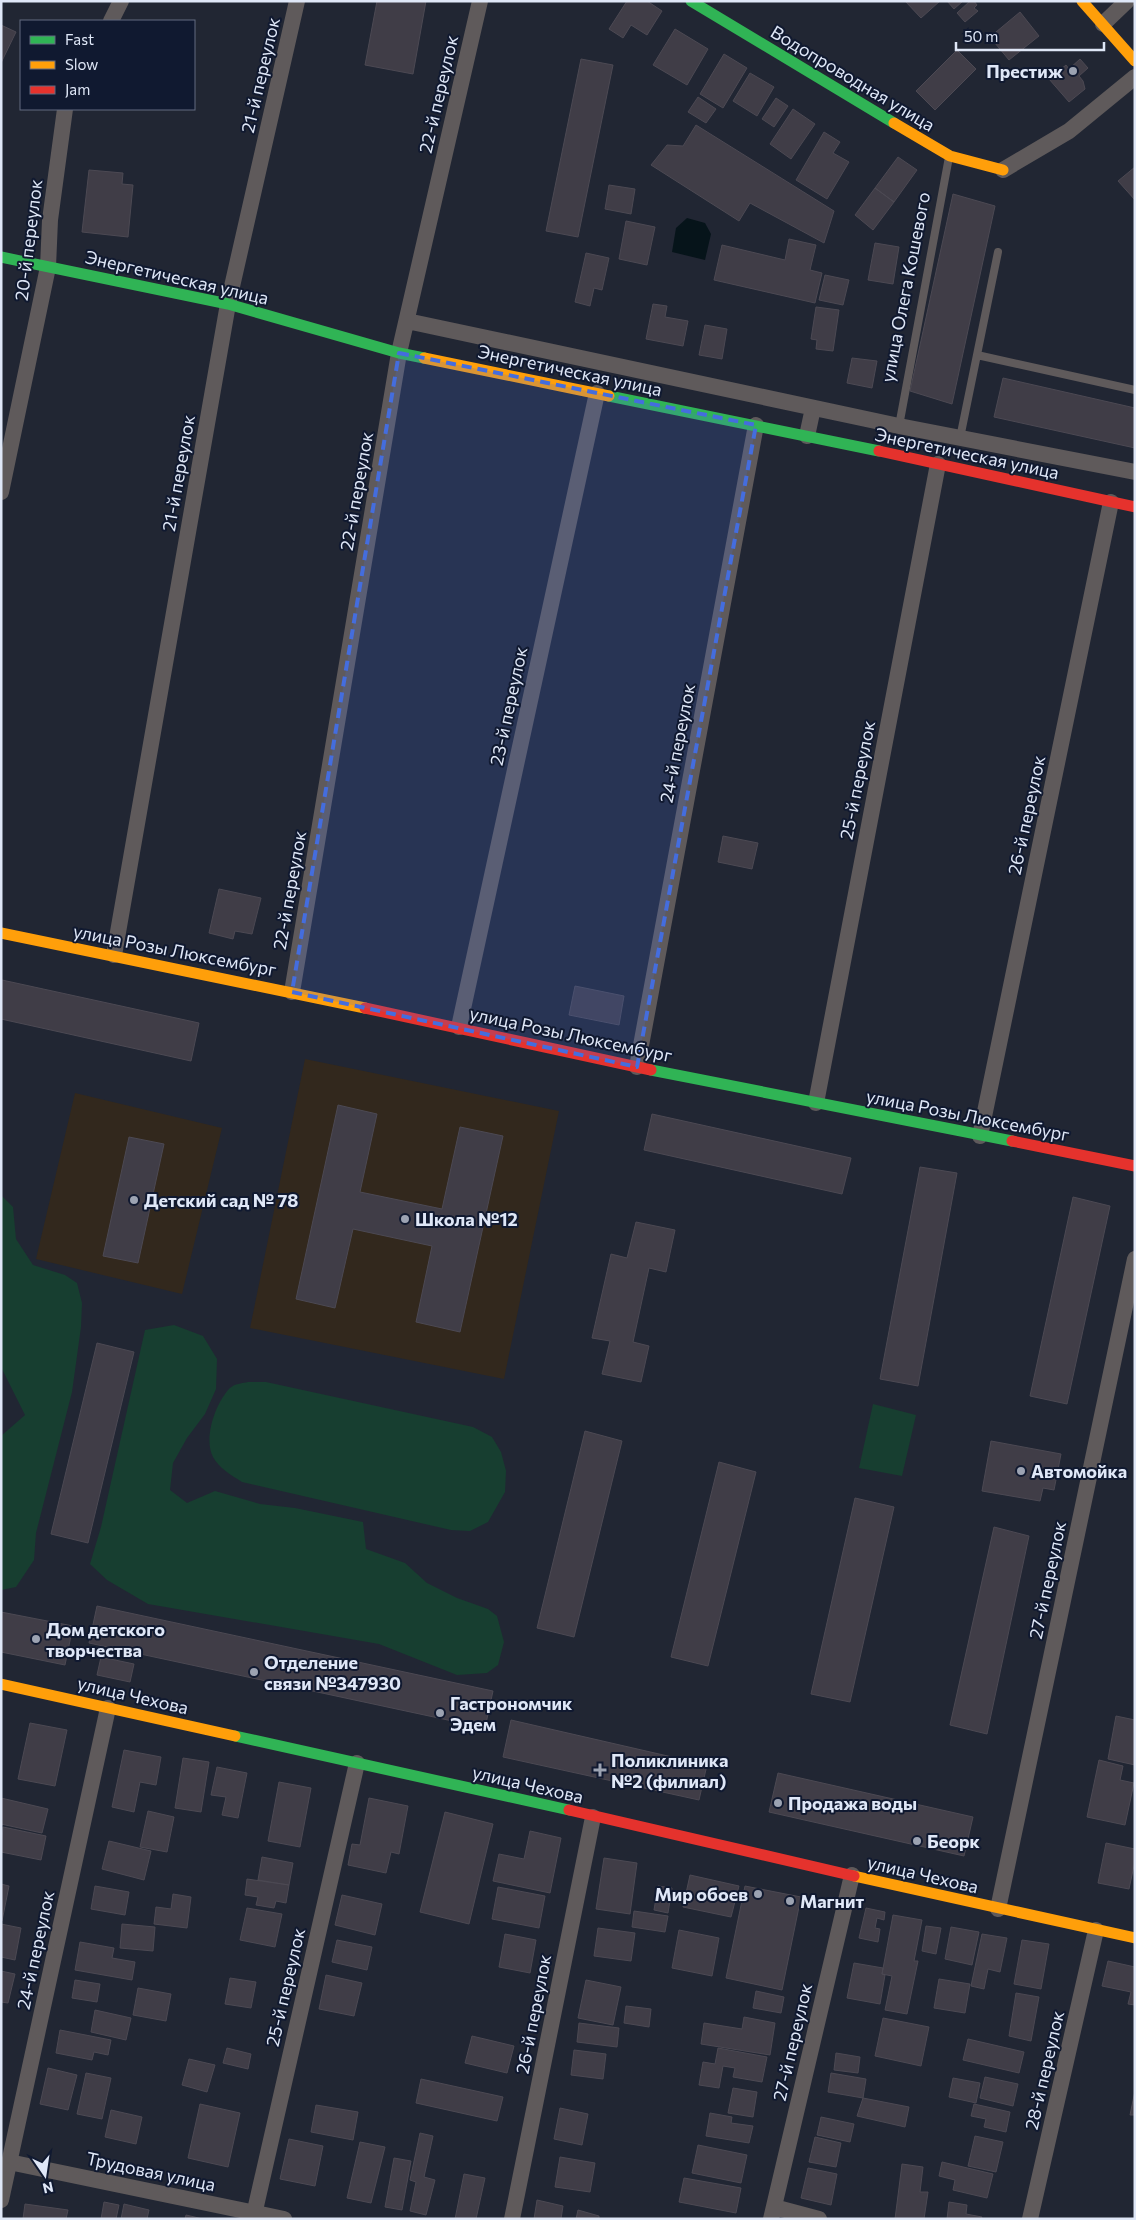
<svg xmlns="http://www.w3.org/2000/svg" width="1136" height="2220" viewBox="0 0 1136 2220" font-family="Commissioner,sans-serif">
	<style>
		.education { fill: #32281d }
		.green { fill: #173e30 }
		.water { fill: #06141a }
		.building { fill: #403d47; stroke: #4c4953 }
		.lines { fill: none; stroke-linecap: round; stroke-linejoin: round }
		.lane { stroke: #5f5a5b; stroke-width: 8 }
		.street { stroke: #5f5a5b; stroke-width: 16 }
		.fast { stroke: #30b455; stroke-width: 11 }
		.slow { stroke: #ff9f0a; stroke-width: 11 }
		.jam { stroke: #e5322d; stroke-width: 11 }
		.marked { fill: #446dde; fill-opacity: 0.2; stroke: #446dde; stroke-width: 4; stroke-dasharray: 10 6; stroke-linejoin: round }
		.poi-dot { fill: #9ca3b2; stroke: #101930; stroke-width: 2 }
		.labels { text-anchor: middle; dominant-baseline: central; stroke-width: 4; stroke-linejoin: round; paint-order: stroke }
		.poi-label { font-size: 18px; font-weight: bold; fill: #dfe7f7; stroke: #101930; text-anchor: start }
		.street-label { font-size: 18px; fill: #dfe7f7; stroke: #101930 }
	</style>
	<rect width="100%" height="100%" fill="#212633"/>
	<!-- education -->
	<path class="education" d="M305,1059L559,1111L504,1379L250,1328Z
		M75,1093L222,1128L182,1294L36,1259Z"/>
	<!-- green -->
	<path class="green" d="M1,1195L13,1207L16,1239L33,1265L65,1275L77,1283L82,1303L81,1327L72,1392L36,1533L34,1560L16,1587L1,1590V1436L25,1415L1,1367Z
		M174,1325L203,1336L217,1359L216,1389L205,1414L187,1438L173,1463L170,1490L187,1503L215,1491L260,1504L295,1508L363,1522L366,1549L405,1563L427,1583L457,1598L488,1609L497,1616L504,1642L498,1665L487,1673L457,1675L379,1644L148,1604L107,1580L90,1564L101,1527L145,1330Z
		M248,1382H266L473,1427L492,1437L501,1452L506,1471L505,1492L488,1522L470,1531L451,1530L242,1482C231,1475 219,1468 213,1457C203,1438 216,1402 230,1388C234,1384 243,1383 248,1382Z
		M873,1404L916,1415L902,1476L859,1468Z"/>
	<!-- water -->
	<path class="water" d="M687,218L705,223L711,234L705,260L672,252L676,228Z"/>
	<!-- building -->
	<path class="building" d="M377,1H426L413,74L365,65Z
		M627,1H647L662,11L647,35L631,25L623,38L609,29Z
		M905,1H940L921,18Z
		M947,1H963L954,9Z
		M970,1H974L977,5L974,8L978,11L965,22L957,13Z
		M1020,12L1039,36L1009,60L990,37Z
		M1,25L16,32L1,63Z
		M675,29L708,49L687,85L653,65Z
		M957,50L976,69L935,110L916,91Z
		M724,54L747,68L723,108L700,94Z
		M581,59L613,65L578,237L546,231Z
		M1080,59L1088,68L1079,76L1083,81L1085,89L1069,102L1049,79L1066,65L1069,69Z
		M750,73L774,87L757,116L733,101Z
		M698,97L716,109L706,123L688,112Z
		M776,98L788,106L774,127L762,119Z
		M793,109L815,124L791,159L770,144Z
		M696,125L834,211L824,243L750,203L739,221L651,165L667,145L683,146Z
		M824,132L840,142L833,153L849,162L827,199L796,180Z
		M898,157L917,170L894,202L875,188Z
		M1135,167V200L1118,181Z
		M89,170L123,173L122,184L133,185L128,237L82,232Z
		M609,185L635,189L631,214L605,209Z
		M875,188L894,202L873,230L855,215Z
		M953,194L995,206L952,404L910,391Z
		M626,221L655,227L647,265L619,259Z
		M789,239L816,245L810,270L822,273L815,303L714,280L722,245L785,260Z
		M875,243L899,247L893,284L868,280Z
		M586,253L609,258L602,290L594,288L590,306L575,302Z
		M825,275L849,280L843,305L819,300Z
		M653,304L667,306L665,317L688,321L683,346L646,339Z
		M816,307L839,310L833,351L816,349L817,340L811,339Z
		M705,325L727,329L722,359L699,355Z
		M852,358L877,361L872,388L847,383Z
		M1003,378L1135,408V448L994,417Z
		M723,836L758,843L752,869L718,862Z
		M219,889L261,898L252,934L235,931L233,939L209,933Z
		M2,980L199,1023L191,1061L1,1019Z
		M575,986L624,996L619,1025L569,1015Z
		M338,1105L377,1114L360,1192L442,1209L460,1127L503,1136L460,1332L416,1322L432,1246L353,1229L335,1308L296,1299Z
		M652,1114L851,1158L842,1194L644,1150Z
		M129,1137L164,1144L138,1263L103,1256Z
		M920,1167L957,1173L918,1386L880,1379Z
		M1073,1197L1110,1206L1067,1404L1030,1396Z
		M636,1222L675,1230L666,1272L649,1268L633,1342L649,1346L641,1382L602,1374L610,1341L592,1338L611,1254L627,1258Z
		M97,1343L134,1352L88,1543L51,1534Z
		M585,1431L622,1441L574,1637L537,1628Z
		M991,1441L1061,1454L1054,1490L1043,1488L1040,1501L982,1491Z
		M719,1462L756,1472L708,1666L671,1657Z
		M855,1498L894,1507L850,1702L811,1694Z
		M994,1527L1029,1536L987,1734L950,1725Z
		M97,1606L493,1691L485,1728L89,1643Z
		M1,1612L73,1626L65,1665L1,1652Z
		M101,1657L134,1664L130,1682L97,1675Z
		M1116,1716L1135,1720V1765L1108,1759Z
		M511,1720L707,1765L699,1800L503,1757Z
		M30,1723L67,1730L55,1786L18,1779Z
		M124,1750L161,1757L156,1785L140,1782L134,1812L112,1807Z
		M183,1758L209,1762L201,1812L175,1808Z
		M1099,1760L1123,1766L1120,1780L1134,1783L1125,1825L1087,1817Z
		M217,1767L247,1773L238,1818L222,1815L226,1797L211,1795Z
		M778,1773L973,1817L964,1856L769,1812Z
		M279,1782L311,1788L300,1847L268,1841Z
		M1,1798L48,1809L42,1833L1,1824Z
		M369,1798L408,1806L399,1854L391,1852L386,1873L348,1865L352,1844L360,1845Z
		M148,1811L174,1817L167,1852L140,1847Z
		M445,1812L493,1824L469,1924L420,1912Z
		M3,1827L46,1836L41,1860L1,1852Z
		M530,1831L561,1838L550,1893L493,1881L499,1854L524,1859Z
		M109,1841L151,1851L144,1880L102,1869Z
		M1106,1843L1135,1849V1861L1129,1889L1098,1883Z
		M262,1857L293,1863L289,1885L258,1880Z
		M604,1858L637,1863L630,1914L596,1909Z
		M690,1875L739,1886L731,1917L683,1907Z
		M247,1879L289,1885L286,1903L276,1901L274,1908L256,1905L258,1897L245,1895Z
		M1,1884L9,1886L2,1921H1Z
		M95,1886L129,1892L125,1915L91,1909Z
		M658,1886L672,1888L668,1913L654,1910Z
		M745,1886L801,1897L782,1990L726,1978Z
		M498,1887L545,1896L539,1928L492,1919Z
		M173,1894L191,1897L187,1928L154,1924L156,1907L171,1909Z
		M342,1895L382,1904L375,1935L335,1925Z
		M247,1908L282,1914L275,1947L240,1940Z
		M866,1908L885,1912L884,1920L877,1918L875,1928L880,1929L878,1942L859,1938Z
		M634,1911L668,1916L665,1932L632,1927Z
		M893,1915L922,1920L914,1961H918L907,2014L885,2010L892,1976L882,1974Z
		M1,1924L21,1928L15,1960L1,1957Z
		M122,1924L155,1927L153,1951L120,1948Z
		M926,1926L941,1928L936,1954L922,1951Z
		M951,1927L979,1932L972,1965L945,1959Z
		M598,1928L635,1933L631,1961L594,1956Z
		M679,1930L719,1938L712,1976L672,1968Z
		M505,1934L536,1940L530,1973L499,1967Z
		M982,1934L1007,1938L1000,1972L988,1969L984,1989L971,1986Z
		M337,1940L372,1947L367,1970L332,1962Z
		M1022,1940L1049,1944L1041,1989L1014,1984Z
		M80,1942L114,1948L112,1958L135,1962L132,1980L75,1970Z
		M1108,1961L1135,1967V2005L1128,2004L1131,1992L1102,1986Z
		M854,1963L883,1968L882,1974L885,1975L880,2004L847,1998Z
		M1,1971L15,1974L8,2003L1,2002Z
		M326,1975L362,1983L354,2016L319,2009Z
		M230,1978L256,1982L251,2008L225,2004Z
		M939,1979L970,1984L965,2013L934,2008Z
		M75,1980L100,1984L97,2002L72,1998Z
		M586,1980L621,1987L613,2025L578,2018Z
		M138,1988L171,1994L166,2021L133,2015Z
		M756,1991L784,1997L781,2013L753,2008Z
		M1016,1993L1039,1997L1031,2041L1009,2036Z
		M626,2006L651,2009L649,2027L624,2023Z
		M95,2010L131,2018L126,2040L91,2032Z
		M744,2017L775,2023L770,2055L701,2044L704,2023L742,2029Z
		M883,2018L929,2027L921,2066L875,2056Z
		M579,2023L619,2028L617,2047L577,2042Z
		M60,2030L111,2040L108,2055L94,2052L92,2060L56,2053Z
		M472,2036L514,2046L507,2073L465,2063Z
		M968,2039L1024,2052L1019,2073L963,2060Z
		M227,2048L251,2054L248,2069L223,2063Z
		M718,2048L767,2057L762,2082L733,2077L735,2068L723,2066L719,2088L699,2085L703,2062L715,2064Z
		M574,2050L606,2054L603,2079L571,2075Z
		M836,2053L860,2057L858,2073L834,2070Z
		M189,2059L215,2065L207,2092L182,2085Z
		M48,2068L77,2075L68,2110L40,2104Z
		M86,2073L111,2078L102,2119L77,2114Z
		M831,2073L866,2079L863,2098L828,2092Z
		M985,2077L1018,2084L1013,2106L980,2098Z
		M953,2078L980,2083L976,2103L949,2097Z
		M421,2079L503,2097L497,2121L416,2103Z
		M733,2088L757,2092L753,2117L728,2113Z
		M1135,2091V2115H1130Z
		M863,2098L909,2107L905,2127L857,2116Z
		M200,2104L240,2113L228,2167L188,2158Z
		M974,2104L1010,2112L1006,2132L984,2127L986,2119L971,2116Z
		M316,2105L358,2112L353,2140L311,2132Z
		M560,2108L588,2114L582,2145L554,2139Z
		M111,2110L142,2117L136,2144L105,2137Z
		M710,2113L732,2117L731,2123L753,2126L749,2143L706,2136Z
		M821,2117L854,2124L850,2142L817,2135Z
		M420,2133L433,2136L424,2177L435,2180L426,2215L410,2211L416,2182L410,2180Z
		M975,2136L1003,2142L996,2172L968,2166Z
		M815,2137L841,2143L836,2167L809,2162Z
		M289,2139L323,2146L315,2186L280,2179Z
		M360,2142L385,2147L371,2203L347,2198Z
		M698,2145L747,2155L741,2183L692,2173Z
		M560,2157L595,2163L590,2192L555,2187Z
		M394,2158L411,2161L402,2210L385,2207Z
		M942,2162L993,2174L987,2198L953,2190L955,2180L939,2176Z
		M902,2164L923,2167L920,2192H928L924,2219H895Z
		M808,2168L837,2174L831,2205L801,2198Z
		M464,2174L485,2178L476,2219H455Z
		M684,2178L741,2188L736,2213L679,2202Z
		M537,2200L563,2206L561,2219H534Z
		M104,2202L119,2205L116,2219H101Z
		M949,2202L967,2205L966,2214L982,2217L981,2219H947Z
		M25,2204L68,2210L66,2219H23Z
		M124,2204L149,2210L147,2219H121Z
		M578,2210L599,2216V2219H576Z
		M186,2215L203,2219H185Z"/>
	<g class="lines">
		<!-- lane -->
		<path class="lane" d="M977,355L1135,390
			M899,426L949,157
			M960,438L998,252"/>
		<!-- street -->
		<path class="street" d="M111,21L121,1
			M1103,24L1127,1
			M1003,170L1069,131L1135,77
			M407,321L899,426L1135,472
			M807,436L813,408
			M1,492L48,267L50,220L65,109
			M114,955L228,304L297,1
			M292,992L399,353L480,1
			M459,1027L597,393
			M637,1067L756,425
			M816,1103L938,464
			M980,1136L1111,502
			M998,1909L1135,1259
			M9,2162L284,2219
			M1,2200L108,1708
			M774,2207L819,2219
			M253,2219L357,1763
			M512,2219L593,1817
			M771,2219L852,1875
			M1030,2219L1096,1930"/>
		<!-- fast -->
		<path class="fast" d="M691,1L894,123
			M1,257L228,304L399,353L424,358
			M609,396L879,451
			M651,1070L1012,1141
			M235,1736L569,1810"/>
		<!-- slow -->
		<path class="slow" d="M1082,1L1135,61
			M894,123L950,156L1003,170
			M424,358L609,396
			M1,933L365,1008
			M1,1684L235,1736
			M854,1876L1135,1938"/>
		<!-- jam -->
		<path class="jam" d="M879,451L1135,507
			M365,1008L651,1070
			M1012,1141L1135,1166
			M569,1810L854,1876"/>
	</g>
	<!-- marked area -->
	<path class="marked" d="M399,353L756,425L637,1067L292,992Z"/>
	<!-- markers -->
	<g class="poi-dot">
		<circle cx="1073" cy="71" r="5"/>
		<circle cx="134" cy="1200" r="5"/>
		<circle cx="405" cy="1219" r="5"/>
		<circle cx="1021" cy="1471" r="5"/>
		<circle cx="36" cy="1639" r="5"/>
		<circle cx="254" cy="1672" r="5"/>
		<circle cx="440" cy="1713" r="5"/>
		<path d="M597.5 1762.5h5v5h5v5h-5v5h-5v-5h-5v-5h5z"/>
		<circle cx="778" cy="1803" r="5"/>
		<circle cx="917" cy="1841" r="5"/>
		<circle cx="758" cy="1894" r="5"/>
		<circle cx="790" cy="1901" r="5"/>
	</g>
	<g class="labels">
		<!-- poi labels -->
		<g class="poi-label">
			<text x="1063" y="71" text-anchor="end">Престиж</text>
			<text x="144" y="1200">Детский сад № 78</text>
			<text x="415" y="1219">Школа №12</text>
			<text x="1031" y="1471">Автомойка</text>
			<text x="46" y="1629">Дом детского<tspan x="46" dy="21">творчества</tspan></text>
			<text x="264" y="1662">Отделение<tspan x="264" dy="21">связи №347930</tspan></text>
			<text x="450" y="1703">Гастрономчик<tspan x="450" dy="21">Эдем</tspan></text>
			<text x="611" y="1760">Поликлиника<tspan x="611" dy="21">№2 (филиал)</tspan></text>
			<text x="788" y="1803">Продажа воды</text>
			<text x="927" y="1841">Беорк</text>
			<text x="748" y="1894" text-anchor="end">Мир обоев</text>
			<text x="800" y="1901">Магнит</text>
		</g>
		<!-- street labels -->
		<g class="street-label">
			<text transform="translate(260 75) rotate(-77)">21-й переулок</text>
			<text transform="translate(853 78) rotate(31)">Водопроводная улица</text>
			<text transform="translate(438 94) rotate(-77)">22-й переулок</text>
			<text transform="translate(28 240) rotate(-83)">20-й переулок</text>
			<text transform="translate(177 277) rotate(13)">Энергетическая улица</text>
			<text transform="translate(905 287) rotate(-79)">улица Олега Кошевого</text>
			<text transform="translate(570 370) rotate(12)">Энергетическая улица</text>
			<text transform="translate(967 453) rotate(12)">Энергетическая улица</text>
			<text transform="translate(178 473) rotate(-80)">21-й переулок</text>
			<text transform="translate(356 491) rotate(-80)">22-й переулок</text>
			<text transform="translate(508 706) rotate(-78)">23-й переулок</text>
			<text transform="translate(677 743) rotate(-79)">24-й переулок</text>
			<text transform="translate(857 780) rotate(-79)">25-й переулок</text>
			<text transform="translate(1026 815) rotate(-78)">26-й переулок</text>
			<text transform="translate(289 890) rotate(-80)">22-й переулок</text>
			<text transform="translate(175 950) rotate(11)">улица Розы Люксембург</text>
			<text transform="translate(571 1034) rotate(12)">улица Розы Люксембург</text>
			<text transform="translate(968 1115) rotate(11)">улица Розы Люксембург</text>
			<text transform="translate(1047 1580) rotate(-78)">27-й переулок</text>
			<text transform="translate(133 1695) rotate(13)">улица Чехова</text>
			<text transform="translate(528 1784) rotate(13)">улица Чехова</text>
			<text transform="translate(923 1874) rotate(13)">улица Чехова</text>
			<text transform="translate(35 1950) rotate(-78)">24-й переулок</text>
			<text transform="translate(285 1987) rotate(-77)">25-й переулок</text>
			<text transform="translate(533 2014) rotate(-79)">26-й переулок</text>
			<text transform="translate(792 2042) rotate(-77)">27-й переулок</text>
			<text transform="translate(1044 2070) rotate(-77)">28-й переулок</text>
			<text transform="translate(151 2171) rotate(12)">Трудовая улица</text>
		</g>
	</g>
	<!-- border -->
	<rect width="1136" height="2220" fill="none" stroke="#dfe7f7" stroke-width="5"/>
	<!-- legend -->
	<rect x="20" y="20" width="175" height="90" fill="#101930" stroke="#636b80"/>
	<rect x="30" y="36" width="25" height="8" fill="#30b455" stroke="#636b80"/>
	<text x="65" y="45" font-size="15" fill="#dfe7f7">Fast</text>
	<rect x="30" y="61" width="25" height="8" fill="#ff9f0a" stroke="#636b80"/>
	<text x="65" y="70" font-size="15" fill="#dfe7f7">Slow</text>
	<rect x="30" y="86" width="25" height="8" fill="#e5322d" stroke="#636b80"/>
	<text x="65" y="95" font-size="15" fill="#dfe7f7">Jam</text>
	<!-- north arrow -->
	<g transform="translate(45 2175) rotate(167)" stroke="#101930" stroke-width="4" paint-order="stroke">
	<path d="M0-4L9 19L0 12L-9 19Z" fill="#dfe7f7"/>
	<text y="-8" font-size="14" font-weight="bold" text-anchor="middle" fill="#dfe7f7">N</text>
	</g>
	<!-- scale -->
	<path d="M956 42v8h148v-8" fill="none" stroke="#dfe7f7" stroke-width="2.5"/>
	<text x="964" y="42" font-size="15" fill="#dfe7f7" stroke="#101930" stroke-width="4" paint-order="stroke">50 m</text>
</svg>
